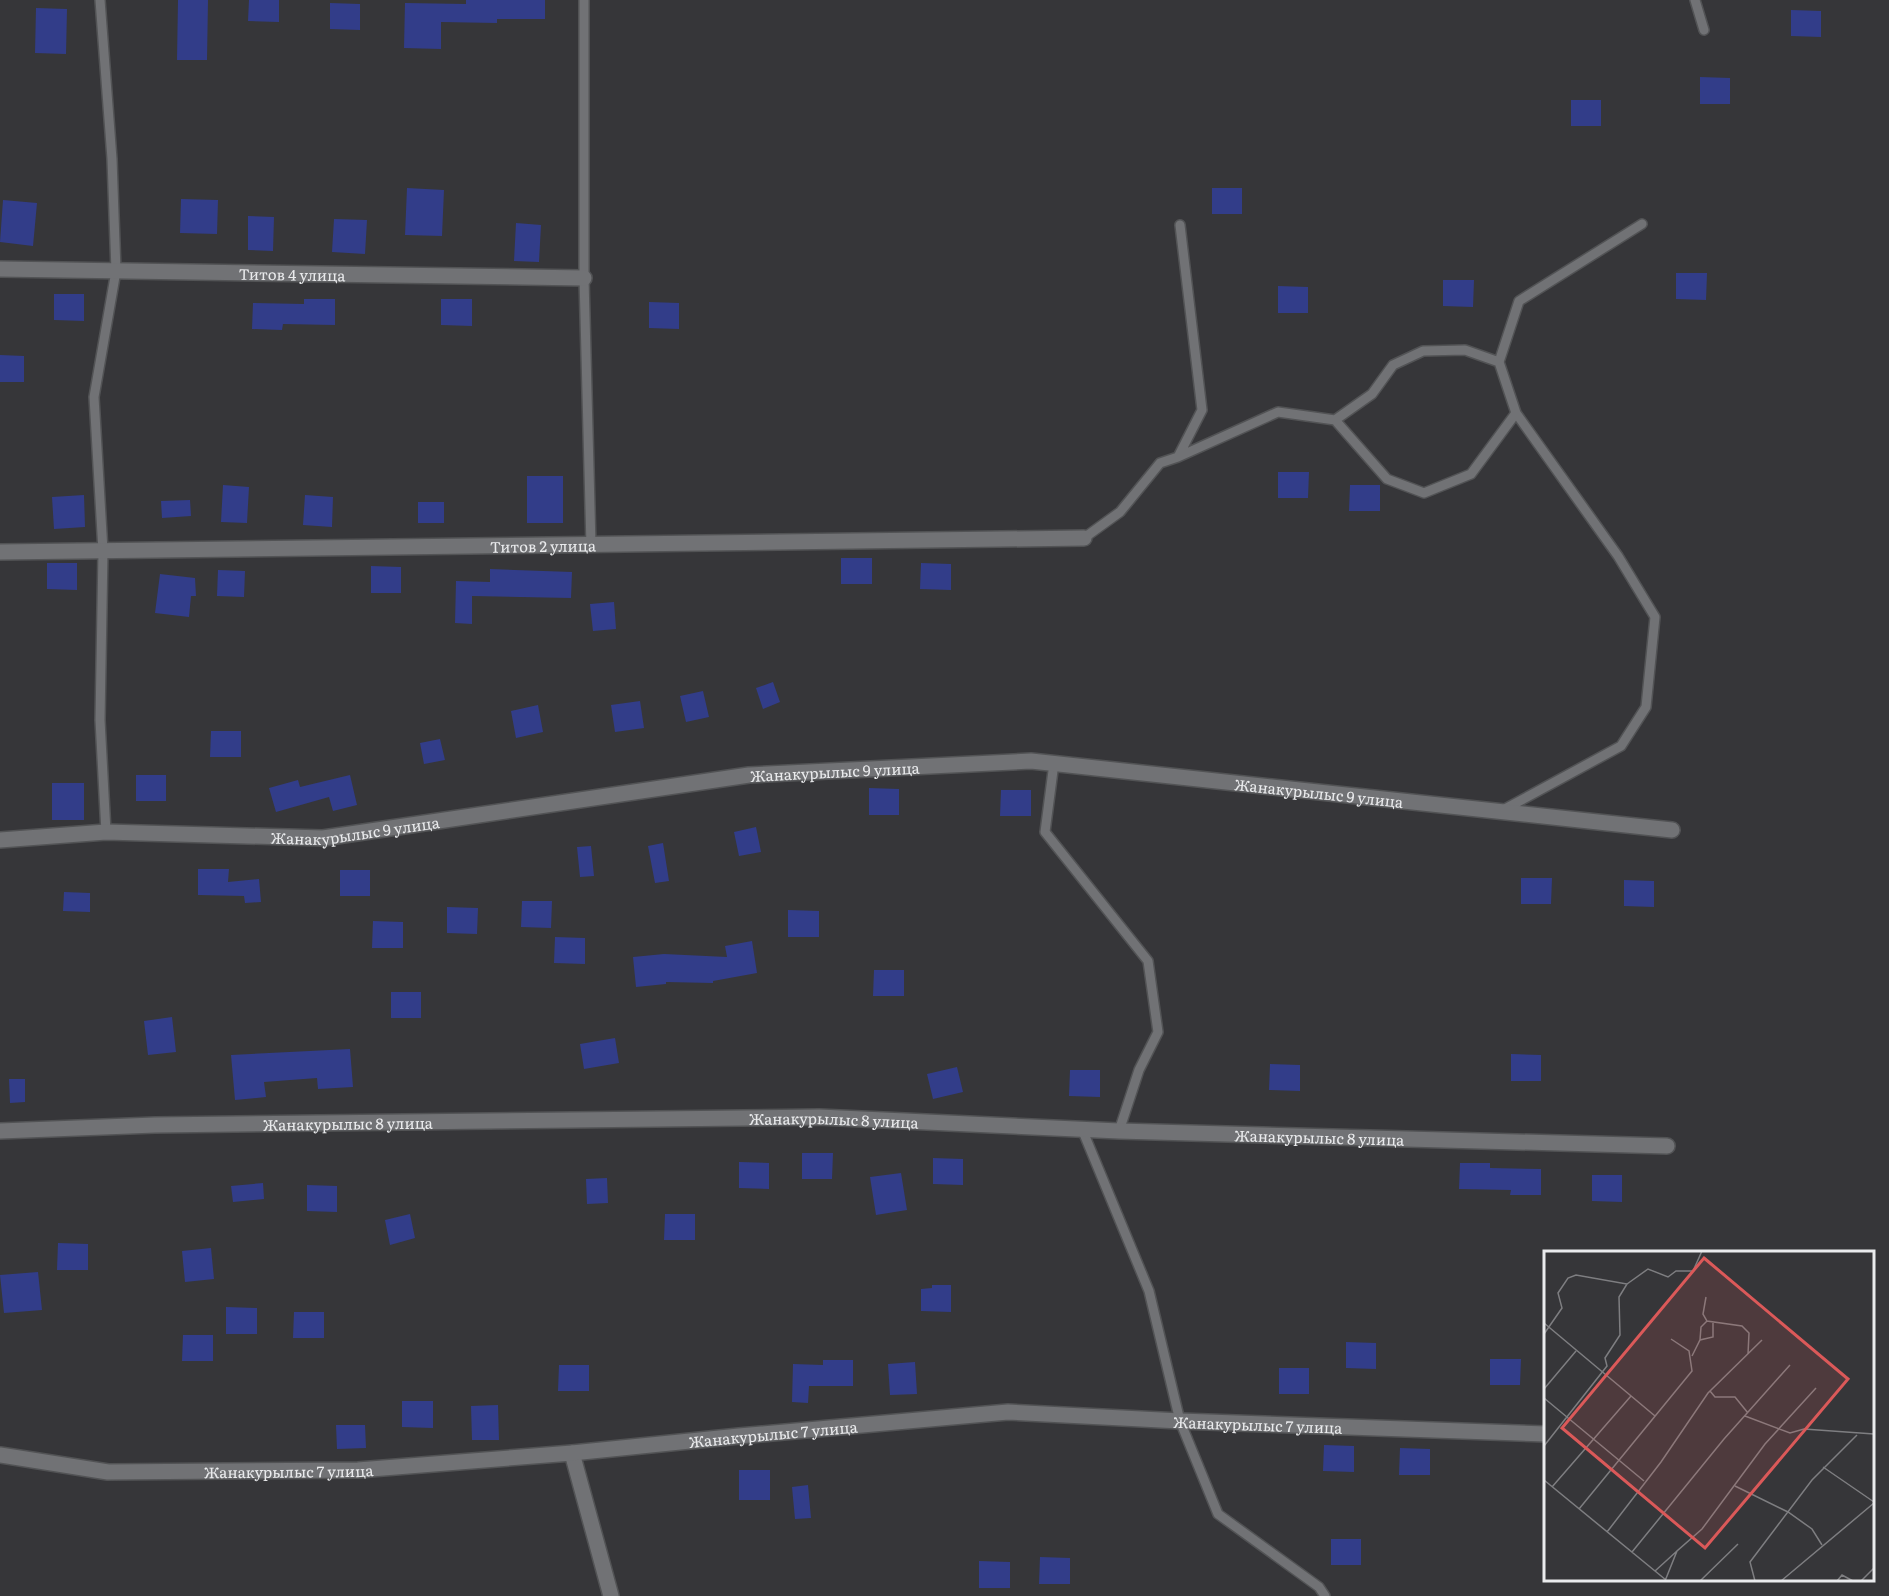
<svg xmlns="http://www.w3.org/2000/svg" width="1889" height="1596" viewBox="0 0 1889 1596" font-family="Literata,serif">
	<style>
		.building { fill: #323d89 }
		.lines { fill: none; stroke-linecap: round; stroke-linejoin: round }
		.lane-casing { stroke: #525355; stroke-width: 12 }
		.street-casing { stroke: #525355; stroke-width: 18 }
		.lane { stroke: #717275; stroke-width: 9 }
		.street { stroke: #717275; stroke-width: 15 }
		.labels { text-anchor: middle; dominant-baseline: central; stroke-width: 6; stroke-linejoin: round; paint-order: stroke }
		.street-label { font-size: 15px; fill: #eaebed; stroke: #1e1e1f }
		.inset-road { fill: none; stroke: #7e7e81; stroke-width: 1.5 }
		.view { fill: #db5959; fill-opacity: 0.15; stroke: #db5959; stroke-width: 3 }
		.inset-edge { fill: none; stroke: #eaebed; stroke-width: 3 }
	</style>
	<rect width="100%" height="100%" fill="#363639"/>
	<!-- building -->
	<path class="building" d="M178,0H208L207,60H177Z
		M249,0H279V22L248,21Z
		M466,0H545V19H497V23L441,22V49L404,48L405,3L466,4Z
		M330,3L360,4V30L330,29Z
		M36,8L67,9L66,54L35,53Z
		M1791,10L1821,11V37L1791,36Z
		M1700,77L1730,78V104H1700Z
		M1571,100H1601V126H1571Z
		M407,188L444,190L442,236L405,235Z
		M1212,188H1242V214H1212Z
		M181,199L218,200L217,234L180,233Z
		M3,200L37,203L33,246L0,242Z
		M248,216L274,217L273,251L248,250Z
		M334,219L367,220L365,254L332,252Z
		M516,223L541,225L539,262L514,261Z
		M1676,273H1707L1706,300L1676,299Z
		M1443,280H1474L1473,307L1443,306Z
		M1278,286L1308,287V313H1278Z
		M54,294H84V321L54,320Z
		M304,299H335V325L283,324L282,330L252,329L253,303L304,304Z
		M441,299H472V326L441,325Z
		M649,302L679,303V329L649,328Z
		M0,355L24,356V382H0Z
		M1278,472H1309L1308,498H1278Z
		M527,476H563V523H527Z
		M223,485L249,487L247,523L221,522Z
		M1350,485H1380V511H1349Z
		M84,495L85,527L54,529L52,497Z
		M305,495L333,497L332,527L303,525Z
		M190,500L191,516L162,518L161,501Z
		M418,502H444V523H418Z
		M841,558H872V584H841Z
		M47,563H77V590L47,589Z
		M921,563L951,564V590L920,589Z
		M371,566L401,567V593H371Z
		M490,569L572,572L571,598L472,596V624L455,623L456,581L490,582Z
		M218,570L245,571L244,597L217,596Z
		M160,574L195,578L196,596H191L189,617L155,613Z
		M614,602L616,629L593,631L590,604Z
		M773,682L780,702L763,709L756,688Z
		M703,691L709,717L686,722L680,696Z
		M640,701L644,728L615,732L611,705Z
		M538,705L543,732L516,738L511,711Z
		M211,731H241V757H210Z
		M440,739L445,760L424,764L420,743Z
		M136,775H166V801H136Z
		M350,775L357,805L333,811L329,797L276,812L269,788L298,780L300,787Z
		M52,783H84V820H52Z
		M869,788L899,789V815H869Z
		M1001,790H1031V816H1000Z
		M756,827L761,852L739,856L734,832Z
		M663,843L669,881L655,883L648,846Z
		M591,846L594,876L580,877L577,847Z
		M198,869H229L228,882L259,879L261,902L245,903L244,896L198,895Z
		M340,870H370V896H340Z
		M1521,878H1552L1551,904H1521Z
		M1624,880L1654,881V907L1624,906Z
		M64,892L90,893V912L63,911Z
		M522,901H552L551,928L521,927Z
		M447,907L478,908L477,934L447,933Z
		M788,910L819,911V937H788Z
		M373,921L403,922V948H372Z
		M555,937L585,938V964L554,963Z
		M752,941L757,973L713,981V983L666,982V984L636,987L633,957L664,954L727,957L725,946Z
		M874,970H904V996H873Z
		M391,992H421V1018H391Z
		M172,1017L176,1052L148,1055L144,1021Z
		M615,1038L619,1063L584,1069L580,1044Z
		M350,1049L353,1087L318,1089L317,1078L264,1082L266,1097L235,1100L231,1055Z
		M1511,1054L1541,1055V1081H1511Z
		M1270,1064L1300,1065V1091L1269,1090Z
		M957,1067L963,1092L933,1099L927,1074Z
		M1070,1070H1100V1097L1069,1096Z
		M9,1079H25V1102L10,1103Z
		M802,1153H833L832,1179H802Z
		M933,1158L963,1159V1185L933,1184Z
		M739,1162L769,1163V1189L739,1188Z
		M1460,1163H1490V1168L1541,1169V1195H1510L1511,1190L1459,1189Z
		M901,1173L907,1210L876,1215L870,1177Z
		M1592,1175H1622V1202L1592,1201Z
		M607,1178L608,1203L587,1204L586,1179Z
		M263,1183L264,1199L233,1202L231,1186Z
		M307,1185L337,1186V1212L307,1211Z
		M410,1214L415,1238L390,1245L385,1220Z
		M665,1214H695V1240H664Z
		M58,1243L88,1244V1270H57Z
		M211,1248L214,1279L185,1282L182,1251Z
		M38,1272L42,1310L4,1313L0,1275Z
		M932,1285H951V1312L921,1311V1289L932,1288Z
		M226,1307L257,1308V1334H226Z
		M294,1312H324V1338H293Z
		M183,1335H213V1361H182Z
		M1346,1342L1376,1343V1369L1346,1368Z
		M1490,1359H1521L1520,1385H1490Z
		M823,1360H853V1386H809L808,1403L792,1402L793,1364L823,1365Z
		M915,1362L917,1394L890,1395L888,1364Z
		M559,1365H589V1391H558Z
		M1279,1368H1309V1394H1279Z
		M402,1401H433V1428L402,1427Z
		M498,1405L499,1440H472L471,1406Z
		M336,1425H365L366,1448L337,1449Z
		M1324,1445L1354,1446V1472L1323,1471Z
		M1400,1448L1430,1449V1475H1399Z
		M739,1470H770V1500H739Z
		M808,1485L811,1518L795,1519L792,1487Z
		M1331,1539H1361V1565H1331Z
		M1040,1557L1070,1558V1584H1039Z
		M979,1561L1010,1562V1588H979Z"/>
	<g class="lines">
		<!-- lane casing -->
		<g class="lane-casing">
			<path id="lane" d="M100,0L112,159L116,271L94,397L103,551L100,720L106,832
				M584,0V278L591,546
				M1695,0L1704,30
				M1335,420L1372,394L1393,365L1423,351L1465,350L1499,362
				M1178,457L1278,412L1335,420L1387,479L1424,493L1471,474L1516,413
				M1084,538L1120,512L1160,463L1178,457L1202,410L1180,225
				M1054,763L1045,832L1148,961L1158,1032L1139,1070L1119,1131
				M1503,810L1621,746L1646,707L1655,617L1618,556L1516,413L1499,362L1519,301L1642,224
				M1082,1129L1149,1291L1180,1421L1218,1514L1319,1587L1325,1596"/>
		</g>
		<!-- street casing -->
		<g class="street-casing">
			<g id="street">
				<path id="s1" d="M0,269L584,278"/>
				<path id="s2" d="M0,552L1084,538"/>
				<path id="s3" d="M0,840L106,832L323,838L749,775L1031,761L1672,830"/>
				<path id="s4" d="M0,1131L155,1125L819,1117L1119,1131L1667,1146"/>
				<path d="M572,1453L611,1596"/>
				<path id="s5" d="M0,1455L108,1472L358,1470L572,1453L739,1436L1008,1412L1180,1421L1546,1434"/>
			</g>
		</g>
		<!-- lane -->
		<use href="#lane" class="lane"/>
		<!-- street -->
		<use href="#street" class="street"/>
	</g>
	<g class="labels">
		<!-- street labels -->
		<g class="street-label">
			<text stroke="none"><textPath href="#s1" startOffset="292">Титов 4 улица</textPath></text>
			<text stroke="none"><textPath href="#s2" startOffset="543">Титов 2 улица</textPath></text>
			<text stroke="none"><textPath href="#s3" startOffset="840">Жанакурылыс 9 улица</textPath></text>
			<text stroke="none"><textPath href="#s3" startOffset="1326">Жанакурылыс 9 улица</textPath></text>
			<text stroke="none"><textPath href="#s3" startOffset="356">Жанакурылыс 9 улица</textPath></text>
			<text stroke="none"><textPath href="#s4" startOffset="834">Жанакурылыс 8 улица</textPath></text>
			<text stroke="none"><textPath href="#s4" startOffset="348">Жанакурылыс 8 улица</textPath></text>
			<text stroke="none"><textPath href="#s4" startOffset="1320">Жанакурылыс 8 улица</textPath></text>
			<text stroke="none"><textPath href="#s5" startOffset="1262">Жанакурылыс 7 улица</textPath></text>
			<text stroke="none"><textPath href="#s5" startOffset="776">Жанакурылыс 7 улица</textPath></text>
			<text stroke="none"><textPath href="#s5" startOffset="290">Жанакурылыс 7 улица</textPath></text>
		</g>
	</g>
	<!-- overview -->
	<g transform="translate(1544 1251)">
		<rect width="330" height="330" fill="#363639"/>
		<path class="inset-road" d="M83,33L104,18L124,26L132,20H149L158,0M162,46L159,63L163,70L198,75L205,82L204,103M0,72L111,165M0,83L18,57L14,42L24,27L32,24L83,33L75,46L76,84L61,107L63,115L0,195M156,89L157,76L163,70M148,105L156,89L169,86V72M0,138L32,100M166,140L171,146H191L204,162M0,147L100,230M201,165L246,182L260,178L330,183M279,216L330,251M0,229L122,329M191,235L244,261L268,278L278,294M8,236L87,145M35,258L148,120L145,100L127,88M63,281L117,211L164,142L218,89M88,301L180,188L246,114M111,320L133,300M121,330L133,300L158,278L221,193L272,137M156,330L194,293M211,330L206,311L268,229L313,184M237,330L330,252M293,330L298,324L309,330M317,330L330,317"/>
		<path class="view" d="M160,7L304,128L161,297L18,177Z"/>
		<rect width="330" height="330" class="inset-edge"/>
	</g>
</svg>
